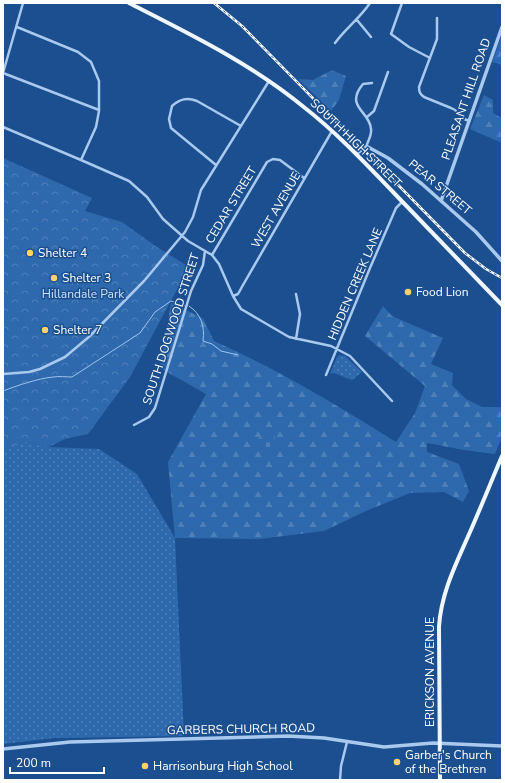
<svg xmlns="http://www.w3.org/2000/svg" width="505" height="783" viewBox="0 0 505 783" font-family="'Nunito Sans',sans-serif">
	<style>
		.grass { fill: url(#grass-dots) }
		.forest { fill: url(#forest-firs) }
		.cemetery { fill: url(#cemetery-stones) }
		.park { fill: url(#park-crowns) }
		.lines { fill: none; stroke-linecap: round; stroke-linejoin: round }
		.stream { stroke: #9cc4f0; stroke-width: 1 }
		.minor { stroke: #a9c9ee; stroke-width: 2.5 }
		.tertiary { stroke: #a9c9ee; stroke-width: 3.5 }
		.primary { stroke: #f0f6ff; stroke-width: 4 }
		.rail-casing { stroke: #fff; stroke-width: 2.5 }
		.rail { stroke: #1b4f8f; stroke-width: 1; stroke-dasharray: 3; stroke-linecap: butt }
		.poi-dot { fill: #ffd166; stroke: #1b4f8f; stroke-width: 1.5 }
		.labels { text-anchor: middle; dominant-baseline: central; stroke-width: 3; stroke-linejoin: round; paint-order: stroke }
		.street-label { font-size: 12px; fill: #fff; stroke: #1b4f8f }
		.poi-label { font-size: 12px; fill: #fff; stroke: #1b4f8f; text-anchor: start }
		.park-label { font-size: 12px; fill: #cfe3fa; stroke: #1b4f8f }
	</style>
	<defs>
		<pattern id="grass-dots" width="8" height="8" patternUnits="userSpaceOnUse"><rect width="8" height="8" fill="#2e69ad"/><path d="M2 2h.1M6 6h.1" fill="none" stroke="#4d80b9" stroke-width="1.8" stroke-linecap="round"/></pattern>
		<pattern id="forest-firs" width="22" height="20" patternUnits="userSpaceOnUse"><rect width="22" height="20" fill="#2e69ad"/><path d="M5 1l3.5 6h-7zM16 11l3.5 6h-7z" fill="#4d80b9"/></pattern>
		<pattern id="cemetery-stones" width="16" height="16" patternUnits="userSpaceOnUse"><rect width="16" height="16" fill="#2e69ad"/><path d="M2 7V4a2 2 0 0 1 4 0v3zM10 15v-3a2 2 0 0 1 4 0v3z" fill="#4d80b9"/></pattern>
		<pattern id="park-crowns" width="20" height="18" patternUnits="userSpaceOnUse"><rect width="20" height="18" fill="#2e69ad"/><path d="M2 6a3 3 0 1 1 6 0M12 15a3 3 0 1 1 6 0" fill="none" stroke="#4d80b9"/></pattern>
	</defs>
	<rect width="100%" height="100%" fill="#1b4f8f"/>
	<!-- grass -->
	<path class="grass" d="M340,355L345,356L362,372L352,380L334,373L330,374L337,357Z
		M24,441L49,447L99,449L137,474L175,538L184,736L55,738L3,744V449L6,450Z"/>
	<!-- forest -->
	<path class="forest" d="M502,35V65L492,62Z
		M332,70L346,76L339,100L331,111L298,79L313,80Z
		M484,95L493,100V113L502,118V143L470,129Z
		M171,303L203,318L214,341C277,369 337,405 396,442L415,413L425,386L365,336L383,306L392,316L443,338L431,364L453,373L452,385L466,399L482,407H502V437L495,454L464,450L427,443V452L459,464L469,491L463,502L444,492L410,493L366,511L324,531L259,539L175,538L168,462L206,394L160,368Z"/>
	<!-- cemetery -->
	<path class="cemetery" d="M274,435L278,448L262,454L258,438Z"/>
	<!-- park -->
	<path class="park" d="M3,158L92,198L85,211L122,222L157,247L189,267L130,377L88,434L65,439L49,447L24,441L6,451L3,449Z"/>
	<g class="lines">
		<!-- stream -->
		<path class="stream" d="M189,306C201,314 205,326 203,341L212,344L221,351L238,355
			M3,391C19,385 36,379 53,377C59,376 66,377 72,377L140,333L155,312L171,301L185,306"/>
		<!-- minor -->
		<path class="minor" d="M402,3L391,34L409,47L430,58
			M437,18V39L419,87C419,92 420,94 424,97L451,108L455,110L462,118L469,121
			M357,20L371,37
			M17,27L78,52L91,62L99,81V111L96,127L81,160
			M335,43C346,28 360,18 370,3
			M3,73L99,110
			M3,73L23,3
			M367,117L374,111L388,72
			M3,127L81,160L129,181L147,197L163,219L188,241L212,255L219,264L233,296L241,309L289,337L331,346L350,356L392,401
			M366,147C368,141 372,135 371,129C370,111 344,107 363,84L372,83
			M216,165L171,128L169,119L172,106C180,99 187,97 197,101L241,126
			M212,255L267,162L273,159L280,160L304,178
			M296,294L300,314L296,339
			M233,296L238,294L243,285L332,131
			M3,374L29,372L40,369L65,357L90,336L144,281L185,232L193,217L201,190L269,81
			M326,375L370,268L396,208L402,202
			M134,425L149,417L155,408L191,291L203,265L205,251
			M340,780L341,766L347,742"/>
		<!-- tertiary -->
		<path class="tertiary" d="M356,154L365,147H368L388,158L422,184L476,232L502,261
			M441,201L502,27
			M3,749L70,742L288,736L324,738L384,747L433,743L502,746"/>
		<!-- primary -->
		<path class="primary" d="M129,3C190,34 252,64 305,108C337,133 365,163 393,192C429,229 465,267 502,305
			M440,780L439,627C441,593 456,564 470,532C481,507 491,482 502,456"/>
		<!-- rail casing -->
		<g class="rail-casing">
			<path id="rail" d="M214,3L242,26L465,253L486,269L502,278"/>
		</g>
		<!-- rail -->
		<use href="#rail" class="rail"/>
	</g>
	<!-- markers -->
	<g class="poi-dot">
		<circle cx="30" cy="253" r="4"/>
		<circle cx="54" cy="278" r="4"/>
		<circle cx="408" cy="292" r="4"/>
		<circle cx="45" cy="330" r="4"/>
		<circle cx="397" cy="762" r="4"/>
		<circle cx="145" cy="766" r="4"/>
	</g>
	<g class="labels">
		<!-- street labels -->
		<g class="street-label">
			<text transform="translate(466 99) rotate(-71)">PLEASANT HILL ROAD</text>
			<text transform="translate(356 143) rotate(44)">SOUTH HIGH STREET</text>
			<text transform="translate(440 187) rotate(40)">PEAR STREET</text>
			<text transform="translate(231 205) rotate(-59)">CEDAR STREET</text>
			<text transform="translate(276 210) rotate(-60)">WEST AVENUE</text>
			<text transform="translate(355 284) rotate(-67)">HIDDEN CREEK LANE</text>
			<text transform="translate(171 329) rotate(-72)">SOUTH DOGWOOD STREET</text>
			<text transform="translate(430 672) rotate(-90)">ERICKSON AVENUE</text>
			<text transform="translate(241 729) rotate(-1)">GARBERS CHURCH ROAD</text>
		</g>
		<!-- poi labels -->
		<g class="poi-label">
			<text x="38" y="253">Shelter 4</text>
			<text x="62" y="278">Shelter 3</text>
			<text x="416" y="292">Food Lion</text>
			<text x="53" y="330">Shelter 7</text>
			<text x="405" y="755">Garber's Church<tspan x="405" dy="14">of the Brethren</tspan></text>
			<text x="153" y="766">Harrisonburg High School</text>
		</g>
		<!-- park labels -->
		<g class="park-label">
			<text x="83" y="294">Hillandale Park</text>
		</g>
	</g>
	<!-- border -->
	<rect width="505" height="783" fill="none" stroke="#ffffff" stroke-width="8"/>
	<!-- scale -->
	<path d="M10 767v6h94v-6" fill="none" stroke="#ffffff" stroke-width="2"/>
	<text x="16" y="767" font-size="12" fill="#ffffff" stroke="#1b4f8f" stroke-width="3" paint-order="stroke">200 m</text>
</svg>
